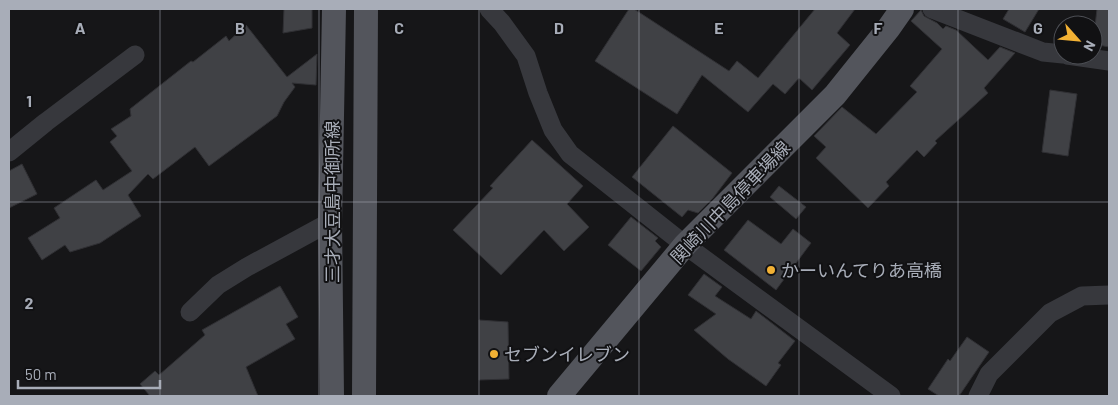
<svg xmlns="http://www.w3.org/2000/svg" width="1118" height="405" viewBox="0 0 1118 405" font-family="Barlow,'Noto Sans JP',sans-serif">
	<style>
		.building { fill: #404145; stroke: #303034 }
		.lines { fill: none; stroke-linecap: round; stroke-linejoin: round }
		.minor { stroke: #37383d; stroke-width: 19 }
		.major { stroke: #53555c; stroke-width: 24 }
		.grid { fill: none; stroke: #a8adb8; stroke-width: 1; stroke-opacity: 0.55 }
		.poi-dot { fill: #f2b134; stroke: #111113; stroke-width: 2 }
		.labels { text-anchor: middle; dominant-baseline: central; stroke-width: 4; stroke-linejoin: round; paint-order: stroke }
		.street-label { font-size: 18px; fill: #a8adb8; stroke: #111113 }
		.poi-label { font-size: 18px; fill: #a8adb8; stroke: #111113; text-anchor: start }
		.grid-label { font-size: 16px; text-anchor: middle; font-weight: bold; fill: #a8adb8; stroke: #111113; stroke-width: 4; stroke-linejoin: round; paint-order: stroke }
	</style>
	<rect width="100%" height="100%" fill="#161618"/>
	<!-- building -->
	<path class="building" d="M284,9H312V28L283,33Z
		M629,9H634L729,71L737,61L758,78L815,9H855L837,33L850,45L812,90L799,78L785,94L773,84L748,112L702,75L677,114L595,61Z
		M1009,9H1039L1025,32L1003,19Z
		M1097,9H1109V47L1093,44Z
		M921,10L924,16L937,23L943,29L946,26L956,30L988,60L1000,47L1015,53L984,88L988,93L935,141L937,143L924,157L917,150L886,182L889,186L868,208L816,158L826,147L814,136L842,107L876,134L917,92L910,86L942,49L911,21Z
		M246,25L287,77L317,54L316,85L292,83L295,87L284,102L277,116L209,166L195,147L153,179L148,174L128,195L141,216L100,243L70,252L65,245L42,260L28,238L60,218L54,208L96,180L103,190L132,171L110,142L117,136L111,129L131,116L130,109L191,61L193,62L226,36L229,41Z
		M1050,90L1077,94L1068,156L1042,152Z
		M673,126L732,173L713,198L698,213L688,210L682,217L632,177Z
		M532,140L583,186L567,204L589,227L564,251L544,230L501,275L453,230L493,188L490,186Z
		M22,164L37,194L9,208V171Z
		M779,186L806,207L796,219L770,197Z
		M631,217L658,238L655,241L661,247L641,271L608,245Z
		M748,220L781,244L793,229L811,243L776,290L724,250Z
		M704,274L722,287L715,296L751,319L756,311L795,341L778,363L781,365L766,386L728,359L694,330L716,314L688,295Z
		M280,286L298,317L286,324L295,339L246,367L258,396H150L140,384L155,371L159,375L205,335L202,330Z
		M479,320L508,322L509,379L479,380Z
		M967,337L989,352L959,396H939L928,389L948,359L950,361Z"/>
	<g class="lines">
		<!-- minor -->
		<path class="minor" d="M489,9L502,23L526,56L538,93L553,130L570,154L685,245L891,396
			M932,9L1043,52L1063,54
			M1067,55L1109,61
			M9,152L46,122L135,55
			M190,312L218,285L247,267L330,222
			M978,396L989,374L1050,313L1082,296L1109,295"/>
		<!-- major -->
		<path class="major" d="M332,396L330,222L334,9
			M364,396L366,9
			M559,396L685,245L835,95L888,29L902,9"/>
	</g>
	<!-- grid -->
	<path class="grid" d="M160,9V396M319,9V396M479,9V396M639,9V396M799,9V396M958,9V396M9,202H1109"/>
	<!-- markers -->
	<g class="poi-dot">
		<circle cx="771" cy="270" r="5"/>
		<circle cx="494" cy="354" r="5"/>
	</g>
	<g class="labels">
		<!-- street labels -->
		<g class="street-label">
			<text transform="translate(332 202) rotate(-90)">三才大豆島中御所線</text>
			<text transform="translate(730 202) rotate(-46)">関崎川中島停車場線</text>
		</g>
		<!-- poi labels -->
		<g class="poi-label">
			<text x="781" y="270">かーいんてりあ高橋</text>
			<text x="504" y="354">セブンイレブン</text>
		</g>
	</g>
	<g class="grid-label">
		<text x="80" y="34">A</text>
		<text x="240" y="34">B</text>
		<text x="399" y="34">C</text>
		<text x="559" y="34">D</text>
		<text x="719" y="34">E</text>
		<text x="878" y="34">F</text>
		<text x="1038" y="34">G</text>
		<text x="29" y="107">1</text>
		<text x="29" y="309">2</text>
	</g>
	<!-- border -->
	<rect width="1118" height="405" fill="none" stroke="#a8adb8" stroke-width="20"/>
	<!-- north arrow -->
	<g transform="translate(1078 40) rotate(117)"><circle r="24" fill="#111113" stroke="#4d4f55"/>
	<path d="M0-4L9 19L0 12L-9 19Z" fill="#f2b134"/>
	<text y="-8" font-size="14" font-weight="bold" text-anchor="middle" fill="#a8adb8">N</text>
	</g>
	<!-- scale -->
	<path d="M18 380v8h142v-8" fill="none" stroke="#a8adb8" stroke-width="2.5"/>
	<text x="25" y="380" font-size="15" fill="#a8adb8" stroke="#111113" stroke-width="4" paint-order="stroke">50 m</text>
</svg>
